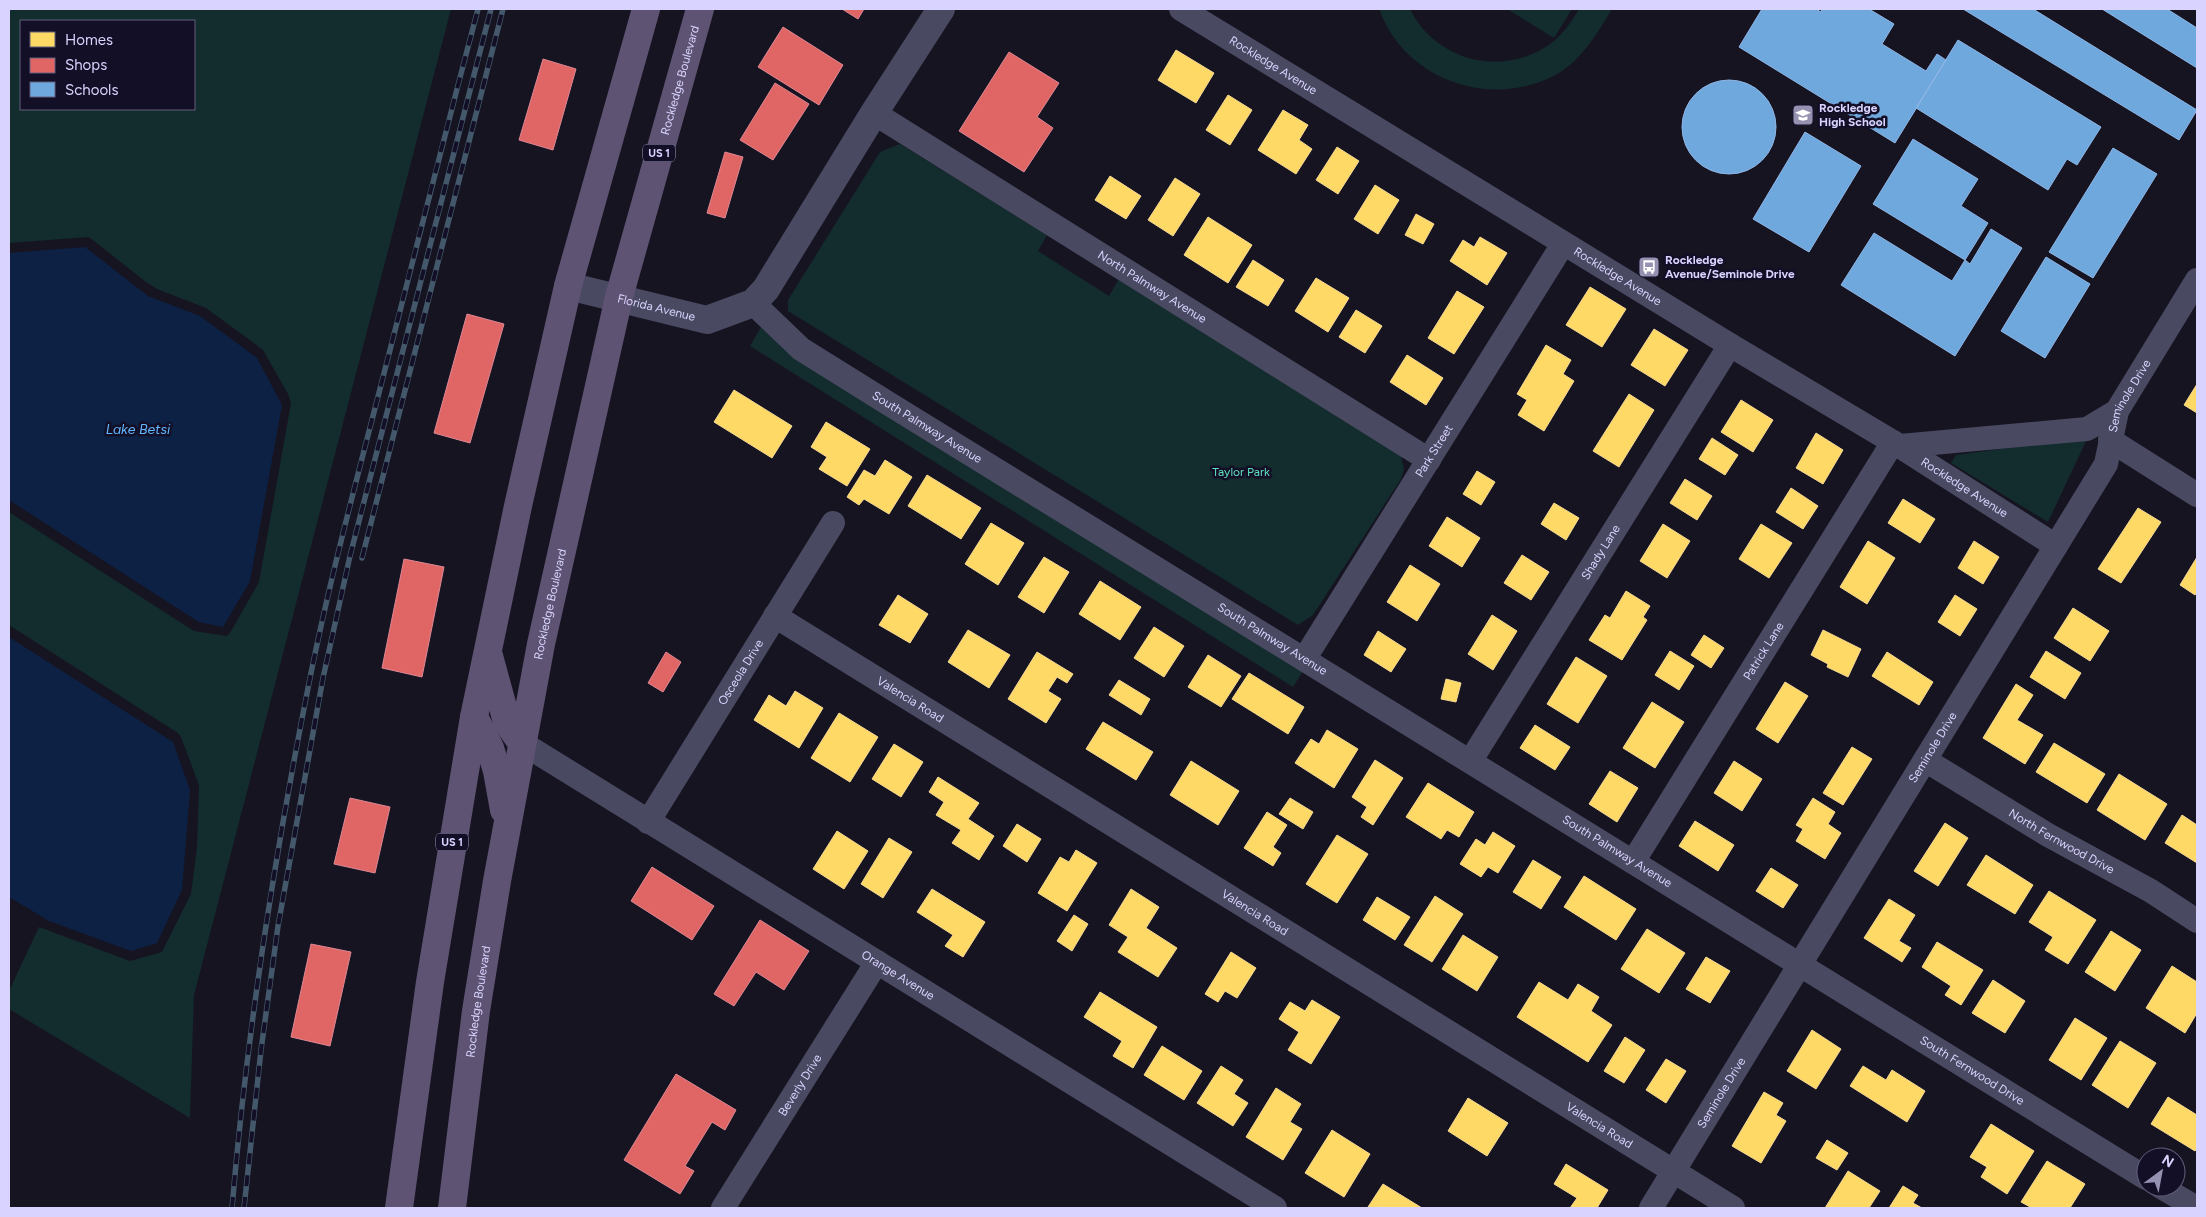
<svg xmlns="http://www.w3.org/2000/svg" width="2206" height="1217" viewBox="0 0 2206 1217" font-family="Figtree,sans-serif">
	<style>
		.green { fill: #132c2d; fill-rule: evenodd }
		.water { fill: #0d2144 }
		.homes { fill: #ffd966; stroke: #f4d894 }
		.shops { fill: #e06666; stroke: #de8794 }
		.schools { fill: #6fa8dc; stroke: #8fb5e6 }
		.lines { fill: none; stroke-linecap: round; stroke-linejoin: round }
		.minor { stroke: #4a4962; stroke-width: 24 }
		.tertiary { stroke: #4a4962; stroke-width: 28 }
		.primary { stroke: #5e5373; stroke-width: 28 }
		.rail-casing { stroke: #43596b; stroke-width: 5.5 }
		.rail { stroke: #130f26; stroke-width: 4; stroke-dasharray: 11; stroke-linecap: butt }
		.labels { text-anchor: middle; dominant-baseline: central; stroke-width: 5; stroke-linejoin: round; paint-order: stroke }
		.shield { fill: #130f26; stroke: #9e99be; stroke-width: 1 }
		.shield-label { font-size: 11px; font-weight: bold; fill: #d9d4ff }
		.street-label { font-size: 12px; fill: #d9d4ff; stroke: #130f26 }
		.poi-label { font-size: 12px; font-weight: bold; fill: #d9d4ff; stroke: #130f26; text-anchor: start }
		.park-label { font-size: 12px; fill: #5fe0c0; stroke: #130f26 }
		.water-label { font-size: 14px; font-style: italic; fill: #62b6ff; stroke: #130f26 }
	</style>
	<rect width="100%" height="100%" fill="#161421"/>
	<!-- green -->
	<path class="green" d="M9,9H451L194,995L190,1118L9,1009V991L39,927L130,961L162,952L191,894L197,847L199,785L181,737L178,733L9,625V512L194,631L227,636L231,631L259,582L291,403L288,394L263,350L206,308L157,289L146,282L89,237L9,243ZM194,21V109H21V21Z
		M1379,9H1410C1434,59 1500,78 1547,46C1561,37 1571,23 1579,9H1612C1598,32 1583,58 1559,73C1493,111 1405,81 1379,9Z
		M1507,9H1572L1554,38Z
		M900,144L1047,235L1038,251L1109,296L1119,279L1400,452L1404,469L1401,479L1313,615L1298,625L788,311V300L880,152Z
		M761,327L795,359L1303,671L1293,687L750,346Z
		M2081,438L2086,441L2048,522L1951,463L1956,455Z"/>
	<!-- water -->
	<path class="water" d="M85,247L148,296L200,316L257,358L282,405L250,581L223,627L199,622L9,500V253Z
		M9,637L173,742L190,790L182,890L157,943L131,951L49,921L9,897Z"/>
	<!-- homes -->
	<path class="homes" d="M1176,50L1214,73L1196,103L1158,80Z
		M1228,95L1252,110L1230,145L1206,130Z
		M1283,110L1308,125L1299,140L1312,149L1296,174L1258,150Z
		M1337,147L1359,161L1338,194L1316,180Z
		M1110,176L1141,196L1126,219L1095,200Z
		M1175,178L1200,194L1173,236L1148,220Z
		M1375,185L1399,200L1378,234L1354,219Z
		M1416,214L1434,224L1423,244L1405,235Z
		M1208,217L1252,245L1228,283L1184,255Z
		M1480,237L1507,253L1487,285L1450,261L1463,240L1474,247Z
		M1253,260L1284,280L1268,306L1236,287Z
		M1316,278L1349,298L1328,332L1295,311Z
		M1590,287L1626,309L1602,347L1566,325Z
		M1457,291L1484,307L1454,354L1428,338Z
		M1356,310L1382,326L1365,353L1339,337Z
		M1654,329L1688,350L1665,386L1631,365Z
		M1546,345L1571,360L1563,374L1574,381L1544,431L1518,415L1527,400L1517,394Z
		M1407,355L1443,378L1426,405L1390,382Z
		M2197,384V413L2184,405Z
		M734,390L792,426L772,458L714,422Z
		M1629,394L1654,410L1619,467L1593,451Z
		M1741,400L1773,420L1753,452L1721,432Z
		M826,422L870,449L847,486L819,469L827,457L811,447Z
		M1816,433L1843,450L1823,484L1796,468Z
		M1712,438L1738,455L1725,475L1699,459Z
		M885,460L912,477L889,514L864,499L859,505L847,497L864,470L875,476Z
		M1477,471L1495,482L1481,505L1463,494Z
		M927,475L981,508L961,539L908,506Z
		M1685,479L1712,496L1697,520L1670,503Z
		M1791,488L1818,506L1803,529L1776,512Z
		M1903,499L1935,519L1920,543L1888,523Z
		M1554,503L1579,518L1566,540L1541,524Z
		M2138,508L2161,522L2121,583L2098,569Z
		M1447,517L1480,538L1462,567L1429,546Z
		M991,523L1024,543L998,585L965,564Z
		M1663,524L1690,541L1667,578L1640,561Z
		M1761,524L1792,543L1769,578L1739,559Z
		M1868,541L1895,558L1867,604L1840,587Z
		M1974,541L1999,557L1983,584L1958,568Z
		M1522,555L1549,572L1531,600L1504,583Z
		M1044,557L1069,572L1044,613L1018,597Z
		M2197,557V592L2195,595L2180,585Z
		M1410,565L1440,584L1417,621L1387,602Z
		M1100,581L1141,607L1120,640L1079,614Z
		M1626,591L1650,606L1643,617L1647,620L1622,660L1589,640L1605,615L1610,618Z
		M898,595L928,614L910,643L879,625Z
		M1955,595L1977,609L1960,636L1938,622Z
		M2073,608L2109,631L2090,661L2054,638Z
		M1492,615L1517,631L1493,670L1468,654Z
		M1154,627L1184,646L1164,677L1134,658Z
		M968,630L1010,655L989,688L948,662Z
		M1823,630L1861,649L1848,677L1827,667L1828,664L1811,655Z
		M1378,631L1406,649L1391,672L1364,655Z
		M1704,635L1724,648L1711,668L1691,655Z
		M1670,651L1694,666L1679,690L1655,675Z
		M2046,651L2081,673L2065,699L2030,677Z
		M1037,652L1073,674L1067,683L1057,677L1048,691L1061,699L1046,723L1008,699Z
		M1887,652L1933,682L1919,705L1872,676Z
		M1208,655L1241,676L1221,707L1188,687Z
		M1576,657L1607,676L1578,723L1547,704Z
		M1249,673L1304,707L1288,734L1232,699Z
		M1446,679L1461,683L1456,702L1441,699Z
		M1119,680L1150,699L1141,715L1109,695Z
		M1785,682L1808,696L1778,743L1756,729Z
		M2016,684L2033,695L2017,720L2043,735L2025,764L1983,738Z
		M795,691L823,708L799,748L754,720L769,695L786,706Z
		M1652,702L1684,722L1655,768L1623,748Z
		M839,713L878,737L850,782L811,758Z
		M1103,722L1153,752L1136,780L1086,749Z
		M1535,725L1570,747L1555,770L1520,748Z
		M1327,730L1358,749L1334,788L1295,763L1311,739L1319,744Z
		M2054,743L2105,774L2087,803L2036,772Z
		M894,744L923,762L901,797L872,779Z
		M1852,747L1872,759L1843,805L1823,793Z
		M1375,760L1403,778L1373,825L1361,817L1367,807L1352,797Z
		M1191,761L1239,791L1218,825L1170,795Z
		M1734,761L1762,779L1742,811L1714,793Z
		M1610,771L1638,788L1617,822L1589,804Z
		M2119,774L2167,804L2145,840L2097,810Z
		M938,777L979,803L968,819L994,836L979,860L952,843L961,830L936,815L944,802L929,792Z
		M1428,783L1474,812L1459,837L1447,830L1441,839L1406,817Z
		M1290,798L1313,812L1303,829L1279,814Z
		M1813,798L1835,812L1828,824L1841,833L1825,859L1796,841L1803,829L1796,825Z
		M1267,812L1287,825L1273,847L1281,853L1273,866L1244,848Z
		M2182,815L2197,825V863L2165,843Z
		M1695,821L1734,845L1718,871L1679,846Z
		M1945,823L1968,838L1938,886L1914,871Z
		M1017,824L1041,839L1027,862L1003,846Z
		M837,831L868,851L844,889L813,869Z
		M1493,832L1515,846L1498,873L1488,867L1481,877L1460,864L1476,839L1485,845Z
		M1337,835L1368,854L1337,903L1306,884Z
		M889,838L912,852L883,898L861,884Z
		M1076,850L1097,863L1067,911L1038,893L1060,857L1069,862Z
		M1986,855L2033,885L2015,914L1967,885Z
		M1533,860L1561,877L1541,909L1513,892Z
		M1771,868L1798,885L1783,908L1756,891Z
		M1584,876L1636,909L1616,940L1564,907Z
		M932,889L985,922L963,957L945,946L953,935L917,912Z
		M1131,889L1159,907L1146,928L1177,948L1158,977L1118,952L1128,937L1109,925Z
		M2049,891L2096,920L2068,964L2045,950L2053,937L2029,922Z
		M1435,896L1463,914L1432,962L1404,945Z
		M1377,897L1410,917L1395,940L1363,920Z
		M1889,899L1915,915L1899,941L1911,948L1902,962L1864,938Z
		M1074,915L1088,924L1072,951L1057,941Z
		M1647,929L1685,953L1659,993L1621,969Z
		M2111,931L2141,950L2115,991L2085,972Z
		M1463,935L1498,957L1477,991L1442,969Z
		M1937,942L1983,970L1961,1005L1945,995L1951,986L1922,967Z
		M1231,952L1256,968L1237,998L1225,991L1218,1002L1205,994Z
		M1706,957L1730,971L1710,1003L1686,989Z
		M2172,966L2197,982V1013L2185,1033L2146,1008Z
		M1993,980L2025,1001L2005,1033L1972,1013Z
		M1539,982L1568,1000L1578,984L1599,997L1591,1011L1612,1025L1588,1062L1517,1017Z
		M1100,992L1157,1027L1133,1068L1113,1056L1122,1041L1084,1017Z
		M1312,1000L1340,1017L1311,1064L1288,1050L1299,1032L1279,1019L1290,1002L1305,1011Z
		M2075,1018L2107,1038L2081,1080L2049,1060Z
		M1812,1030L1841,1049L1816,1089L1787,1071Z
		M1625,1037L1645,1050L1624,1083L1604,1071Z
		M2120,1041L2156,1063L2128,1108L2092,1085Z
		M1162,1046L1202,1071L1184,1100L1144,1075Z
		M1666,1059L1686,1071L1666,1103L1646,1090Z
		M1221,1066L1243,1080L1234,1094L1248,1103L1233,1126L1197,1103Z
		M1863,1066L1886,1080L1892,1070L1925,1091L1907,1122L1850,1086Z
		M1276,1088L1301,1104L1290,1122L1302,1129L1283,1160L1246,1137Z
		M1764,1092L1783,1103L1776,1115L1786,1121L1761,1163L1732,1146Z
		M2168,1097L2197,1115V1148L2195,1151L2151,1124Z
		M1468,1098L1508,1123L1487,1156L1448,1131Z
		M1991,1124L2034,1151L2007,1194L1981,1177L1987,1167L1970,1157Z
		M1332,1130L1370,1154L1344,1197L1305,1173Z
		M1827,1140L1848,1153L1837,1170L1816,1158Z
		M2047,1161L2085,1184L2070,1208H2032L2021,1202Z
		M1566,1164L1608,1190L1597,1208H1570L1577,1198L1554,1184Z
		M1848,1171L1880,1191L1869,1208H1825Z
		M1383,1184L1422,1208L1368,1207Z
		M1903,1186L1918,1195L1913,1203L1922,1208H1889Z"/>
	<!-- shops -->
	<path class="shops" d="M842,9H864L858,19Z
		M783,27L843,65L819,105L758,67Z
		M1009,52L1059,83L1037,117L1053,128L1024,172L959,131Z
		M543,59L576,69L553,150L519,140Z
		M775,83L809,104L773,160L740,140Z
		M725,152L743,157L725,218L707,213Z
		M467,314L504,324L470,443L434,433Z
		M404,559L444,567L422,677L382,668Z
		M666,652L681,662L663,692L648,683Z
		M350,798L390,807L375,873L334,864Z
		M652,867L714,906L692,940L631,901Z
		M760,920L809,951L784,990L756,972L734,1006L714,994Z
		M311,944L351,952L330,1046L291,1037Z
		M676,1074L736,1110L725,1130L712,1122L685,1166L694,1171L680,1194L624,1160Z"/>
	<!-- schools -->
	<path class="schools" d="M1762,9H1816L1821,12L1822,9H1869L1894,24L1882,44L1926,71L1937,54L1946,60L1895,143L1739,47Z
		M1963,9H2033L2197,110L2179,140Z
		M2102,9H2167L2197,28V68Z
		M1958,40L2101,127L2077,165L2067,159L2048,190L1916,108Z
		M1682 127a47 47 0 1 1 94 0a47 47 0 1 1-94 0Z
		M1805,132L1861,166L1809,252L1753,219Z
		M1913,139L1978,179L1961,206L1988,223L1965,260L1873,204Z
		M2113,148L2157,174L2093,278L2049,252Z
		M1991,229L2022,248L1955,356L1841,285L1874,233L1952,281L1965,260L1970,264Z
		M2046,257L2090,284L2045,358L2001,331Z"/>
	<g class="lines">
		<!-- minor -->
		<g class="minor">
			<path id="s1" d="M1181,9L1730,345L1893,442L2056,546"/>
			<path id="s2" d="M874,113L1429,460"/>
			<path id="s3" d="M753,303L801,349L886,402C1306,659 1726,918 2146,1178"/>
			<path d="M2110,440L2197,495"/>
			<path d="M1900,446L2087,429L2117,411"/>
			<path id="s4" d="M775,616L1733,1208"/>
			<path id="s5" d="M1305,658L1563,244"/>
			<path id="s6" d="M522,743L1275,1208"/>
			<path id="s7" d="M1471,760L1730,345"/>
			<path id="s8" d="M1925,760L2048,835L2151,891L2197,921"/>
			<path id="s9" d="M648,822L833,523"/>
			<path id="s10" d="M1633,862L1893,442"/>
			<path d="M2161,1187L2197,1208"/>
			<path id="s11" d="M723,1208L877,962"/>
			<path id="s12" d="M1651,1208L2106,464L2117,411L2197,280"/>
		</g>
		<!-- tertiary -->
		<path class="tertiary" id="s13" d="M568,286L707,320L753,303L766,289L874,113L941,9"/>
		<!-- primary -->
		<g class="primary">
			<path d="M489,656L507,722L522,743"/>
			<path d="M474,717L490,748L497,771L504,810"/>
			<path d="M399,1208L430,982L474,717L518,506L568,286L646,9"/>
			<path id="s14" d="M452,1208L476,1011L497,881L541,644L619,297L700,9"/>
		</g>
		<!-- rail casing -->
		<g class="rail-casing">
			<path id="rail" d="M362,558L503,9
				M232,1208C247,1030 275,853 310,678C330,579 356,482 381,385C413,259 445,134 478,9
				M244,1208L261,1050L278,926L323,678L350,556L491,9"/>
		</g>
		<!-- rail -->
		<use href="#rail" class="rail"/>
	</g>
	<!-- icons -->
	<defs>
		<g id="school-square" transform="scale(1.125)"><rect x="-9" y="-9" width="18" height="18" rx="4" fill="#9591b1" stroke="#130f26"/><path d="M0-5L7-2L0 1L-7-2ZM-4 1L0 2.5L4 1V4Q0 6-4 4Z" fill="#fff"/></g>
		<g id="bus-square" transform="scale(1.125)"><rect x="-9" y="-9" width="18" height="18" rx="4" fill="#9591b1" stroke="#130f26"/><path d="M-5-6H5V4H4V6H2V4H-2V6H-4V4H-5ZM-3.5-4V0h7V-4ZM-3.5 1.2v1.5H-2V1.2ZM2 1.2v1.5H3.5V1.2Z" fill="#fff"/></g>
	</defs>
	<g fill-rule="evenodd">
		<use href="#school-square" x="1803" y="115"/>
		<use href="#bus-square" x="1649" y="267"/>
	</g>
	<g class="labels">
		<!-- shield labels -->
		<g class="shield">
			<rect x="643" y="144.5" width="32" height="17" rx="4"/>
			<rect x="436" y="833.5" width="32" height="17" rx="4"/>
		</g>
		<g class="shield-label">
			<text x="659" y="153">US 1</text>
			<text x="452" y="842">US 1</text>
		</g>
		<!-- street labels -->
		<g class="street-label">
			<text stroke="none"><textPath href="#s1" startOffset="108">Rockledge Avenue</textPath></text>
			<text stroke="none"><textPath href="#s14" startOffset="1152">Rockledge Boulevard</textPath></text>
			<text stroke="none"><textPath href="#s1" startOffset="512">Rockledge Avenue</textPath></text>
			<text stroke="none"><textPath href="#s2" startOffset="328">North Palmway Avenue</textPath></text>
			<text stroke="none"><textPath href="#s13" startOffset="91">Florida Avenue</textPath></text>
			<text stroke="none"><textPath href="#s12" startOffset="945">Seminole Drive</textPath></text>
			<text stroke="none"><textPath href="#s3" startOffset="215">South Palmway Avenue</textPath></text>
			<text stroke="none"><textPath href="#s5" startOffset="244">Park Street</textPath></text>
			<text stroke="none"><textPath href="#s1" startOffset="918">Rockledge Avenue</textPath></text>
			<text stroke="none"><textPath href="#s7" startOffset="245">Shady Lane</textPath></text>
			<text stroke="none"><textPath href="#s14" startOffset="612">Rockledge Boulevard</textPath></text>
			<text stroke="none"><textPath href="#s3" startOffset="620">South Palmway Avenue</textPath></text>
			<text stroke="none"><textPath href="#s10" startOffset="248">Patrick Lane</textPath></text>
			<text stroke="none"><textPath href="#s9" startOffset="176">Osceola Drive</textPath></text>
			<text stroke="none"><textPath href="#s4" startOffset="159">Valencia Road</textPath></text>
			<text stroke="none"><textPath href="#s12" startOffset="540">Seminole Drive</textPath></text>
			<text stroke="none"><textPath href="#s8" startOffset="159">North Fernwood Drive</textPath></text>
			<text stroke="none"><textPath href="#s3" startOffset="1025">South Palmway Avenue</textPath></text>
			<text stroke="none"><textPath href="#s4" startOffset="564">Valencia Road</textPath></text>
			<text stroke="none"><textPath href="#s6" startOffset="442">Orange Avenue</textPath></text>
			<text stroke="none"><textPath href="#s14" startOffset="208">Rockledge Boulevard</textPath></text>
			<text stroke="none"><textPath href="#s3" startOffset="1442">South Fernwood Drive</textPath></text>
			<text stroke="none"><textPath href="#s11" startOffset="145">Beverly Drive</textPath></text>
			<text stroke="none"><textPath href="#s12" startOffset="135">Seminole Drive</textPath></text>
			<text stroke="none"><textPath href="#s4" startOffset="969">Valencia Road</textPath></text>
		</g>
		<!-- poi labels -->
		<g class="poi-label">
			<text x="1819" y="108">Rockledge<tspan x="1819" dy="14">High School</tspan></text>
			<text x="1665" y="260">Rockledge<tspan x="1665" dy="14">Avenue/Seminole Drive</tspan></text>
		</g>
		<!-- park labels -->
		<g class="park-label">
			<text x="1241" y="472">Taylor Park</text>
		</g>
		<!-- water labels -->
		<g class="water-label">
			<text x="138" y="429">Lake Betsi</text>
		</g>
	</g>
	<!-- border -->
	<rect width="2206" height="1217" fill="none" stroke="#d9d4ff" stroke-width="20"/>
	<!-- legend -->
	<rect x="20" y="20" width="175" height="90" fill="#130f26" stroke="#625e7d"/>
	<rect x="30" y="32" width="25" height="15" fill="#ffd966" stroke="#625e7d"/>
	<text x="65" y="45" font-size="15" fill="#d9d4ff">Homes</text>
	<rect x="30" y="58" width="25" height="15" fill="#e06666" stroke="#625e7d"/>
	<text x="65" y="70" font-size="15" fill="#d9d4ff">Shops</text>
	<rect x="30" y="82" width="25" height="15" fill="#6fa8dc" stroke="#625e7d"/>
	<text x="65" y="95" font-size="15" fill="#d9d4ff">Schools</text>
	<!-- north arrow -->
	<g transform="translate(2161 1172) rotate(32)"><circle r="24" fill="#130f26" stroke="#625e7d"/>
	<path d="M0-4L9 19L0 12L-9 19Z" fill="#9591b1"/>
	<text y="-8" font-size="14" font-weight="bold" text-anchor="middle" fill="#d9d4ff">N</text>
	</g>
</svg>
